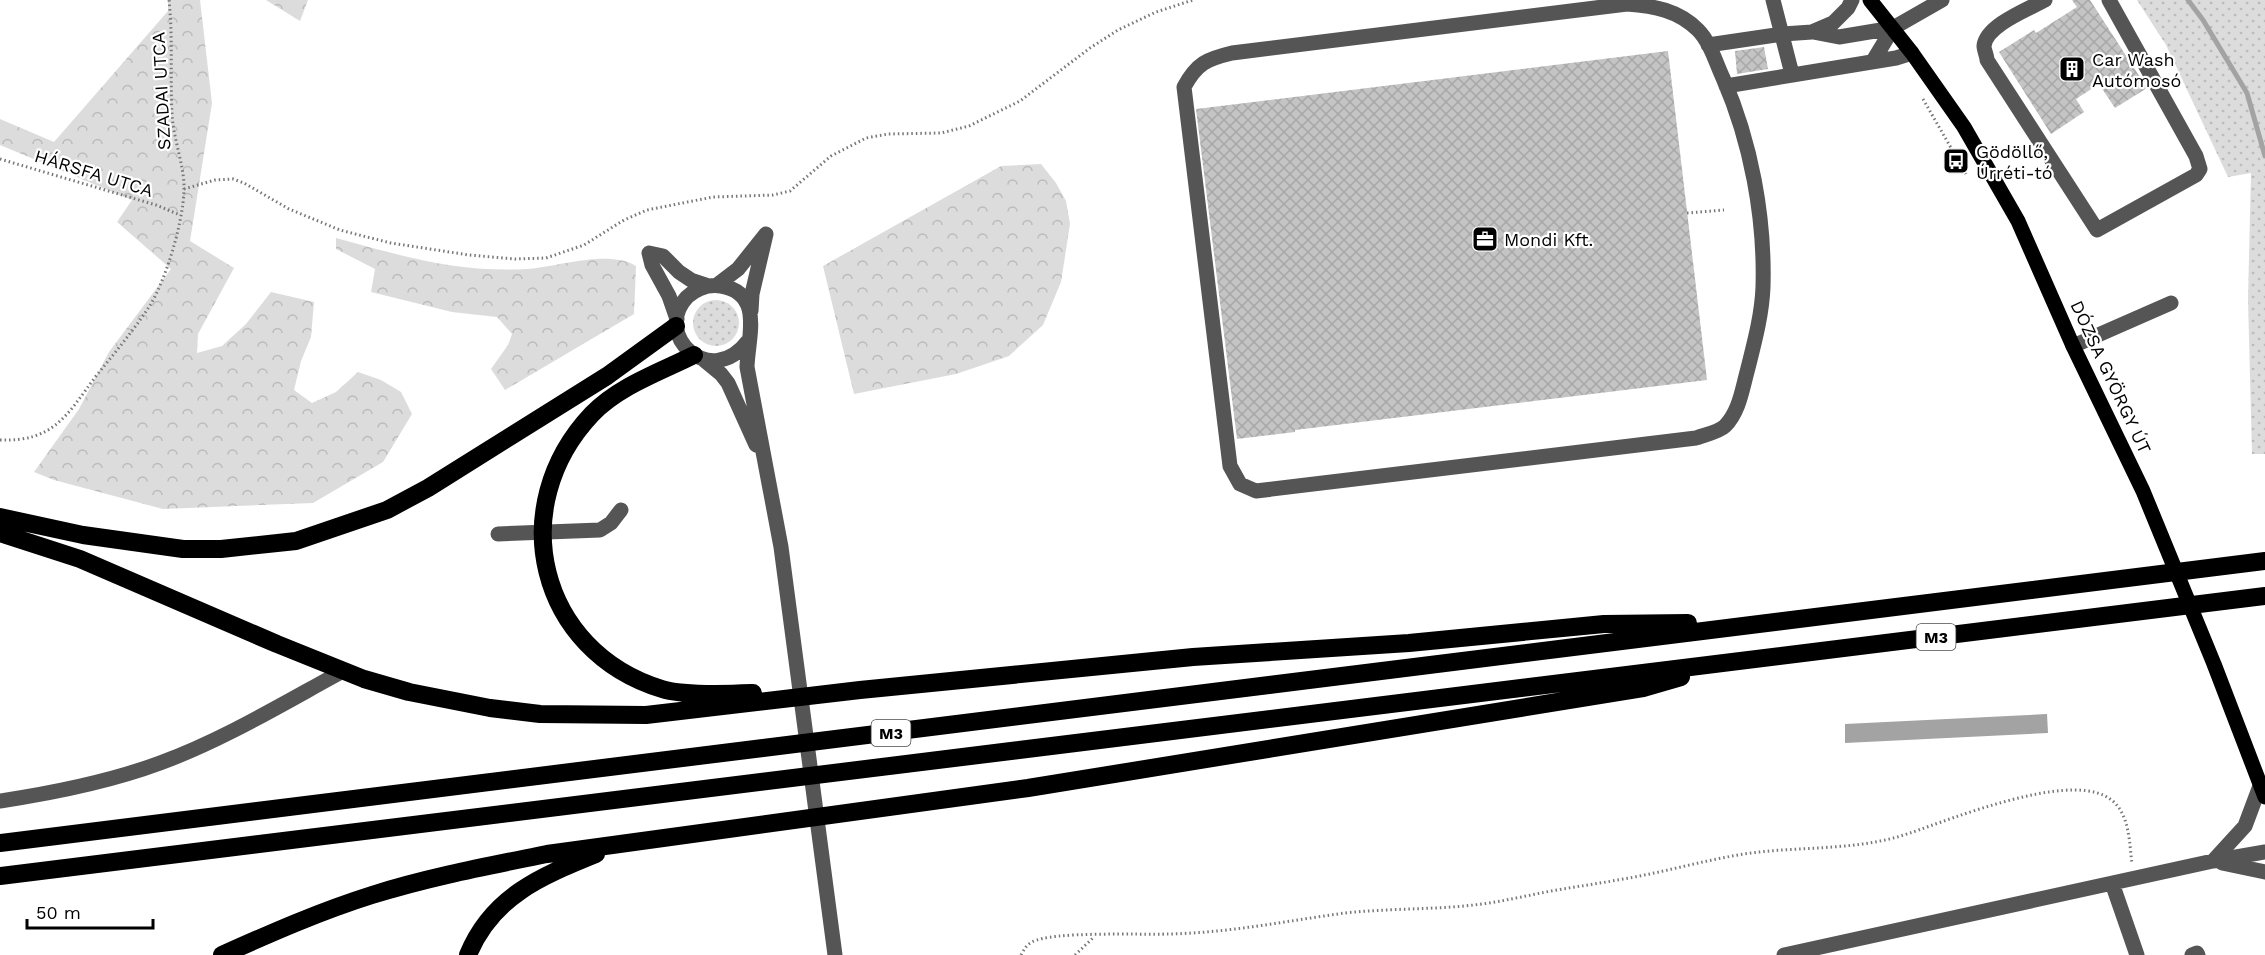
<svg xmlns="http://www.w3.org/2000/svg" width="2265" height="955" viewBox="0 0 2265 955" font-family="'Work Sans',sans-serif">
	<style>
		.green { fill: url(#green-dots) }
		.forest { fill: url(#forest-crowns) }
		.water { fill: #a3a3a3 }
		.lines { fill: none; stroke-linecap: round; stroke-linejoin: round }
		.stream { stroke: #a3a3a3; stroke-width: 5 }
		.building { fill: url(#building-cross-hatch) }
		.path { stroke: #777; stroke-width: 3; stroke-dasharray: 1.5 3; stroke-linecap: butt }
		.minor { stroke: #555; stroke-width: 15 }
		.major { stroke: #000; stroke-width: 15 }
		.highway { stroke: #000; stroke-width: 18 }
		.labels { text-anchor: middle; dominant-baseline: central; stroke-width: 4.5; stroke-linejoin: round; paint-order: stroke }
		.shield { fill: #fff; stroke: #4c4c4c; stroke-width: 1.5 }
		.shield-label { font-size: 16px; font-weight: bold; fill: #000 }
		.poi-label { font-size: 18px; fill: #000; stroke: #fff; text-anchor: start }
		.street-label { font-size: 18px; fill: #000; stroke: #fff }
	</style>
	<defs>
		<pattern id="green-dots" width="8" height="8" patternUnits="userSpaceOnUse" patternTransform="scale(1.5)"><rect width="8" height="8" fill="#dcdcdc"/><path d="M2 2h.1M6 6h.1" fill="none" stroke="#bbb" stroke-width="1.8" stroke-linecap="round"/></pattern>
		<pattern id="forest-crowns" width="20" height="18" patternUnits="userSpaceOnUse" patternTransform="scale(1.5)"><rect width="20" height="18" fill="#dcdcdc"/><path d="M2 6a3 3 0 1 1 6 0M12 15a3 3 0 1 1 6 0" fill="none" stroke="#bbb"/></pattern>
		<pattern id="building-cross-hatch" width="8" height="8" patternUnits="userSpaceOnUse" patternTransform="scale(1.5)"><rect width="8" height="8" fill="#c4c4c4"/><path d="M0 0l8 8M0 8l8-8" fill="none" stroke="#a7a7a7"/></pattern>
	</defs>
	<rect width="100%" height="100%" fill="#fff"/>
	<!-- green -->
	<path class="green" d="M2137,0H2265V454H2252L2248,299L2251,173L2228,177L2166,45Z
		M693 323a23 23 0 1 1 46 0a23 23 0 1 1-46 0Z"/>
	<!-- forest -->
	<path class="forest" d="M168,0H200L212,103L190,241L234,268L198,334L197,353L222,346L246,324L271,292L314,302L311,337L301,361L294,390L312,403L336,392L358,372L381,380L401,392L412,414L383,462L313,503L163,509L54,480L34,472L79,409L109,352L171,269L117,222L132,200L0,145V119L54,142L168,11Z
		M266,0H308L300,21Z
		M1041,164L1056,183L1066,201L1070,224L1061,282L1043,325L1009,356L956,374L854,394L823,266L1001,166Z
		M336,238C402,256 457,273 527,269C557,267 609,249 636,266L634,314L505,390L491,369L508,345L512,334L497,317L452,312L371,292L375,269L336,249Z"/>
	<!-- water -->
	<path class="water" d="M2047,714L2048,733L1845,743V724Z"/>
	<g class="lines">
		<!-- stream -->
		<path class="stream" d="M2188,0L2203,20L2247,93L2265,156"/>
	</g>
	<!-- building -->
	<path class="building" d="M2072,0H2090L2147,88L2115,108L2099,84L2076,99L2084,112L2051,134L1999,52L2034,30L2036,33L2077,7Z
		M1764,47L1768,69L1737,74L1735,51Z
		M1668,51L1707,380L1295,430V432L1237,439L1196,109Z"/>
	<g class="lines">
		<!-- path -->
		<path class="path" d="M1923,99L1966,174
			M0,159L156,205L180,215
			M184,189L215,180L233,179L244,183L289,209L340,230L363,236L391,243L469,255L515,259L546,258L584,245L624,220L647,210L713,197L773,195L790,191L831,156L866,138L888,134L941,133L969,126L1020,101L1090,48L1118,30L1156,12L1193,0
			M1687,213L1724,210
			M0,440C54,442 67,415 96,376C114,354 133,331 149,307C166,280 183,223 184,190C185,168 173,138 172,114C170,76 173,38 169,0
			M1021,955C1024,950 1026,945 1032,942C1051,931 1141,935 1168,934C1228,933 1286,921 1345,913C1391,908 1437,910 1482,904C1504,901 1525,896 1546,892C1572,887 1597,884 1623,879C1666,872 1708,859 1751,853C1804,846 1858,851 1910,833C1954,818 2063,774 2105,796C2130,808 2129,841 2132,864
			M1075,955L1094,937"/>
		<!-- minor -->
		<path class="minor" d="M1773,0L1792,74
			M2045,0C2029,9 1986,25 1984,46C1984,50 1987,56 1987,60L2097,230L2196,175L2200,169L2196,156L2109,0
			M1627,4C1654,6 1678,10 1698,30C1710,42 1716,63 1723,78C1751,142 1765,217 1763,287C1762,315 1754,344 1747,372C1742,390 1739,412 1725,426C1719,432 1704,435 1696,438L1256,491L1240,484L1230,466L1184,87C1197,63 1207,59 1232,53Z
			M1813,32L1839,37L1893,28L1942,0
			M1708,45L1783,34L1812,32L1833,23L1848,8L1852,0
			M1873,61L1893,28
			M1726,86L1896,58L1912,53
			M717,285L738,269L766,234
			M751,311L752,294L766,234
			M677,319L669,296L652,265L649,253L663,256L679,272L691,280L709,286
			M748,341C710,391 652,334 687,297C696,289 708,284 721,286C764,293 748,337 747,367L781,547L835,955
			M2073,346L2171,303
			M704,360L721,374L728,383L756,445
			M498,534L600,530L611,523L621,510
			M0,801C53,793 109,782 160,763C223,740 284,703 343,671
			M2213,861L2245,826L2260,786
			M2222,863L2265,872
			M2112,883L2137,955
			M1784,955L2213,861L2265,852
			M2192,955L2197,953L2198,955"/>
		<!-- major -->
		<path class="major" d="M1870,0L1912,53L1964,127L2018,221L2073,346L2143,491L2214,664L2265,797"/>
		<!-- highway -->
		<path class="highway" d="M694,355C660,372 619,386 592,414C504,507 538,651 662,689C684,696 729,694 753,693
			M0,517L83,535L183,549H221L296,541L387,510L428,488L607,376L676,326
			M0,533L80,559L277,644L364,679L409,692L490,708L540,714L646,715L860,690L1193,657L1409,643L1604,624L1688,623
			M0,843L2265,561
			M0,876L2265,596
			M222,955C271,933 321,911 372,895C429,877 488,866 547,854L1028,788L1643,688L1681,677
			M468,955C492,896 542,876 596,854"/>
	</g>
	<!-- icons -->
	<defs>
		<g id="building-square" transform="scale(1.35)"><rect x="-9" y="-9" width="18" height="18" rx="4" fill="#000" stroke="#fff"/><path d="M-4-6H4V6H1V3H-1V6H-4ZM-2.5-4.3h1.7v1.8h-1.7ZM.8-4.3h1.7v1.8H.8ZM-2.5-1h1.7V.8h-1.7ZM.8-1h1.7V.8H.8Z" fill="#fff"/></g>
		<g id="bus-square" transform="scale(1.35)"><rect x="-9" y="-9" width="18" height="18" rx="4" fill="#000" stroke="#fff"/><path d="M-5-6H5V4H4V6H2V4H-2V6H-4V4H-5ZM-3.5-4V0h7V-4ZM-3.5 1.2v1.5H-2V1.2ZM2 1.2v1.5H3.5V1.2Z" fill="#fff"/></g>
		<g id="office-square" transform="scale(1.35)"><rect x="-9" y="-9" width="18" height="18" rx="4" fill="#000" stroke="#fff"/><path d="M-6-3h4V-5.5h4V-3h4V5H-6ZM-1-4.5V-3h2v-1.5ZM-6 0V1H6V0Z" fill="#fff"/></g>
	</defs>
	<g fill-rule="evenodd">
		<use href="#building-square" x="2072" y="69"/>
		<use href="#bus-square" x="1956" y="161"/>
		<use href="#office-square" x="1485" y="239"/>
	</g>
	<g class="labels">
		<!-- shield labels -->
		<g class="shield">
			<rect x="1916.5" y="624" width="39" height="26" rx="4.5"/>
			<rect x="871.5" y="720" width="39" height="26" rx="4.5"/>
		</g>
		<g class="shield-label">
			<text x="1936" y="637">M3</text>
			<text x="891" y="733">M3</text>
		</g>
		<!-- poi labels -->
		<g class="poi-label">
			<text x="2092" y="59">Car Wash<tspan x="2092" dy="21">Autómosó</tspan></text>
			<text x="1976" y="151">Gödöllő,<tspan x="1976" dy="21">Úrréti-tó</tspan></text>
			<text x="1504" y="239">Mondi Kft.</text>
		</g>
		<!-- street labels -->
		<g class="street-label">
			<text transform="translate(161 91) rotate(-93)">SZADAI UTCA</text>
			<text transform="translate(94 173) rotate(17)">HÁRSFA UTCA</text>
			<text transform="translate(2111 377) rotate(65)">DÓZSA GYÖRGY ÚT</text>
		</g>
	</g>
	<!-- scale -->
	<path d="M27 919v9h126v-9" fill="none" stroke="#000000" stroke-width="3"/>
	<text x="36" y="919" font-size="18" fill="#000000" stroke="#ffffff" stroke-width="4.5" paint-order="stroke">50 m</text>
</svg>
